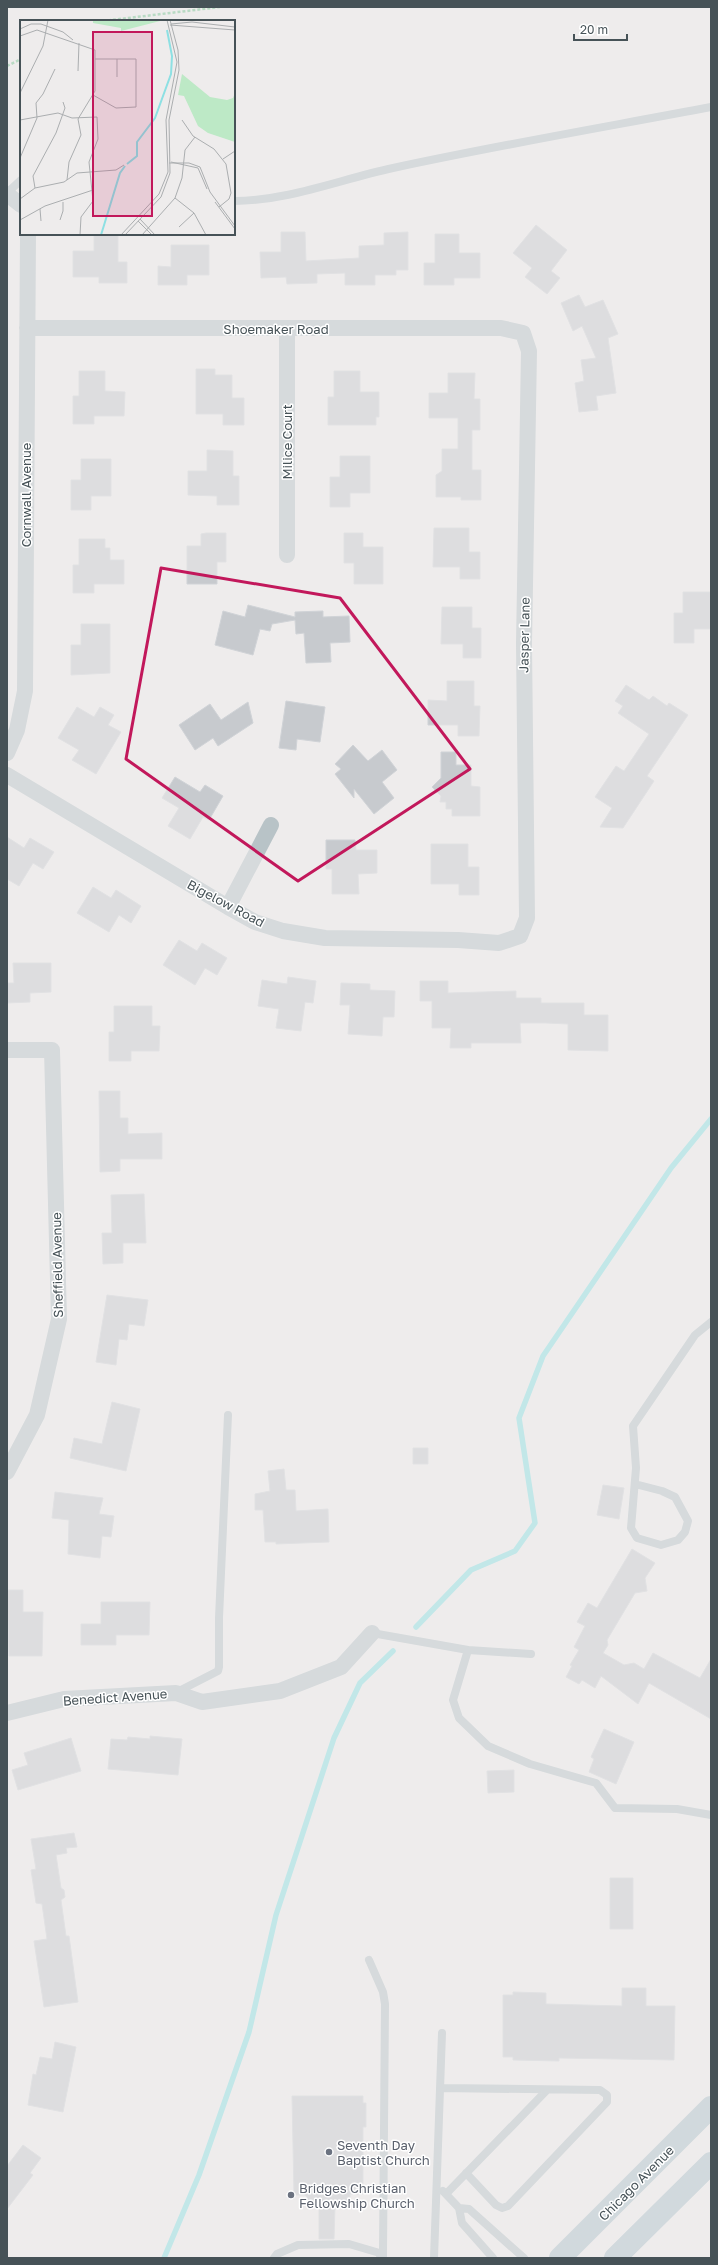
<svg xmlns="http://www.w3.org/2000/svg" width="718" height="2265" viewBox="0 0 718 2265" font-family="'Golos Text',sans-serif">
	<style>
		.lines { fill: none; stroke-linecap: round; stroke-linejoin: round }
		.stream { stroke: #8de0e3; stroke-width: 5.5 }
		.building { fill: #c7cace; stroke: #d0d3d7 }
		.path { stroke: #78c492; stroke-width: 2.5; stroke-dasharray: 3 2; stroke-linecap: butt }
		.service { stroke: #b8c3c7; stroke-width: 8 }
		.minor { stroke: #b8c3c7; stroke-width: 16 }
		.primary { stroke: #adc0c9; stroke-width: 22 }
		.marked { fill: none; stroke: #c2185b; stroke-width: 3; stroke-linejoin: round }
		.worship-dot { fill: #6b7280; stroke: #fff; stroke-width: 1.5 }
		.labels { text-anchor: middle; dominant-baseline: central; stroke-width: 3; stroke-linejoin: round; paint-order: stroke }
		.street-label { font-size: 13px; fill: #465257; stroke: #fff }
		.worship-label { font-size: 13px; fill: #5b616d; stroke: #fff; text-anchor: start }
		.inset-river { fill: none; stroke: #8de0e3; stroke-width: 2 }
		.inset-road { fill: none; stroke: #abaeb0; stroke-width: 1 }
		.view { fill: #c2185b; fill-opacity: 0.15; stroke: #c2185b; stroke-width: 2 }
		.inset-edge { fill: none; stroke: #465257; stroke-width: 2 }
	</style>
	<rect width="100%" height="100%" fill="#eeecec"/>
	<g class="lines">
		<!-- stream -->
		<path class="stream" d="M416,1627L471,1570L515,1551L535,1523L519,1418L543,1356L671,1168L711,1119
			M164,2258L199,2175L249,2032L276,1915L334,1738L360,1683L393,1651"/>
	</g>
	<!-- building -->
	<path class="building" d="M536,225L567,250L551,271L560,278L547,294L525,277L532,268L513,253Z
		M281,232H305L306,261L359,258V246L384,245V233L408,232V270H396V275H375V285H345V273L317,274V283L287,284L286,277L261,278L260,252H281Z
		M94,234H118V262H127V283H99V277H73V251H94Z
		M435,234H459V253H480V278H454V285H424V263H435Z
		M171,245H209V275H187V285H158V266L171,267Z
		M579,295L585,307L603,300L618,334L608,338L616,393L596,396L598,410L579,412L575,383L584,381L581,360L596,358L582,326L573,331L561,303Z
		M196,369H215V375H232V398H244V425H223V414H196Z
		M79,371H105V391L125,392L124,416H94V424H73V396H79Z
		M334,371H360V392H379V417H376V425H328V397H334Z
		M448,373H475L474,399H480V430H472V470H481V500H461V497H436V475L442,471V449H458V418H429V393H448Z
		M207,450L233,451V476H239V505H217V496L188,495V471H207Z
		M340,456H370V493H350V507H330V477H340Z
		M81,459H111V496H91V510H71V480H81Z
		M434,528H469V552H480V579H460V567H433Z
		M206,533H226V562H217V584H187V546H201V534Z
		M344,533H363V547H383V584H354V563H344Z
		M79,539H105V548H110V560H124V584H94V593H73V565H79Z
		M683,592H711V629H694V643H674V613H683Z
		M248,605L295,617V612L323,611V617L349,616L350,642L330,643L331,662L306,663L304,633L296,634L295,620L272,624L270,631L260,629L253,655L215,645L223,611L245,617Z
		M442,607H472V628H481V658H463V644H441Z
		M81,624H110V673L71,675V645H81Z
		M447,681H474V706H480L479,736H458V725H428V700L447,701Z
		M626,685L649,700L653,696L667,706L669,703L688,715L647,776L654,781L623,828L600,827L612,808L595,797L616,766L624,771L649,734L618,713L623,706L615,701Z
		M286,701L325,707L320,742L297,739L296,750L279,748Z
		M248,702L253,723L218,746L213,738L195,750L179,725L210,704L221,720Z
		M77,707L94,717L100,707L114,715L108,725L121,732L96,774L72,760L79,750L58,738Z
		M353,745L368,761L382,750L397,770L382,782L394,798L374,814L354,789V798L335,774L341,769L335,764Z
		M441,752H456V765H471V786L480,787V816H452V809H446V802H440L441,796L432,787L441,778Z
		M175,777L200,792L205,785L223,796L209,820L203,817L190,839L168,826L179,808L162,798Z
		M7,837L24,848L30,838L54,852L43,869L33,863L19,886L7,879Z
		M326,840H355L356,850H377V873L358,874L359,894H332V869H326Z
		M431,844H468V867H479V895H459V884H431Z
		M93,887L111,898L116,890L141,906L131,923L119,915L109,932L77,913Z
		M179,940L197,951L202,943L227,958L217,975L205,968L195,985L163,965Z
		M13,963H51V992L30,993V1002L7,1003V983H14Z
		M288,977L316,981L313,1003L305,1002L301,1031L276,1028L279,1009L258,1006L262,980L287,984Z
		M420,981H448V993L516,991V998H541V1003H584V1015H608V1051L568,1050V1024L546,1023H520L521,1043H471V1048H450L451,1028H432V1001H420Z
		M341,983L370,984V990L395,991L394,1017H383L382,1036L348,1034L350,1005H340Z
		M114,1006H152V1026H160L159,1051H131V1061H109V1032H114Z
		M99,1091H120V1118H128V1134L162,1133V1159H120V1171L100,1172Z
		M144,1194L146,1243H123V1263L103,1264L102,1233H112L111,1195Z
		M107,1295L148,1300L144,1326L129,1324L127,1340L119,1339L116,1365L96,1362Z
		M112,1402L140,1409L126,1471L70,1458L74,1438L102,1444Z
		M413,1448H428V1464H413Z
		M284,1469L286,1490H295L296,1511L328,1509L329,1542L276,1544V1542H265L263,1510H255V1494L270,1491L268,1471Z
		M603,1485L624,1488L619,1519L597,1515Z
		M55,1492L103,1498L99,1514L114,1516L111,1537L102,1536L100,1558L68,1554L69,1520L52,1518Z
		M632,1549L655,1563L645,1578L647,1591L635,1593L607,1640L608,1645L603,1653L624,1665L634,1663L644,1669L653,1653L700,1678L711,1659V1719L649,1683L638,1704L601,1676L595,1688L582,1680L579,1684L566,1677L572,1666L570,1665L579,1650L574,1647L585,1626L577,1622L588,1603L597,1608Z
		M7,1590H23V1612H43L42,1656H9Z
		M101,1602H150L149,1635H116V1645H81V1624H101Z
		M604,1729L634,1742L616,1784L589,1772L594,1759L591,1757Z
		M150,1736L182,1739L178,1775L108,1769L111,1739L127,1740L128,1737L150,1739Z
		M71,1738L81,1771L18,1790L12,1770L28,1765L24,1753Z
		M514,1770V1792L488,1793L487,1771Z
		M74,1833L77,1847L66,1848L67,1853L56,1855L61,1888L64,1890L65,1897L61,1900L66,1936H69L78,2002L44,2007L34,1941L47,1939L42,1904L36,1903L31,1870L36,1869L31,1839Z
		M610,1878H633V1929H610Z
		M622,1988H646V2006H675L674,2060L559,2058V2061L513,2060V2057H503V1995H513V1992L546,1993V2004L622,2006Z
		M55,2042L76,2047L63,2112L28,2105L33,2074L36,2075L40,2057L52,2059Z
		M292,2096H363V2103H366V2127H363V2194H350V2197H347V2203L335,2206L334,2239H319V2205L307,2204V2197L305,2195H294Z
		M23,2145L41,2158L30,2173L33,2175L7,2209V2166Z"/>
	<g class="lines">
		<!-- path -->
		<path class="path" d="M103,21L220,7
			M7,66L21,59"/>
		<!-- service -->
		<path class="service" d="M7,193L21,180
			M234,201C288,201 341,179 393,168C499,145 605,127 711,107
			M635,1484L662,1491L675,1497L688,1521L685,1532L678,1540L661,1545L637,1538L631,1528L636,1468L633,1426L695,1335L711,1322
			M372,1633L468,1650
			M531,1654L468,1650L453,1700L459,1718L488,1746L530,1764L596,1783L615,1808L677,1809L711,1815
			M177,1692L218,1671L219,1667V1618L228,1415
			M369,1960L383,1992L385,2004L383,2254L380,2258
			M440,2088L600,2090L607,2095V2102L508,2206L502,2208L496,2205L466,2173
			M443,2191L459,2208L462,2223L493,2258
			M446,2194L547,2090
			M459,2208L469,2209L524,2258
			M274,2258L277,2254L298,2245L349,2244L383,2254V2257
			M434,2258L442,2033"/>
		<!-- minor -->
		<path class="minor" d="M7,194L21,205
			M287,555V329
			M7,753L17,730L25,691L28,234
			M7,775L228,907L255,922L283,931L325,938L458,940L499,943L520,936L527,918L524,644L529,351L523,333L501,328H27
			M228,907L271,825
			M7,1050H52L59,1319L37,1415L7,1472
			M7,1713L64,1699L176,1693L202,1702L280,1691L341,1667L372,1633"/>
		<!-- primary -->
		<path class="primary" d="M560,2258L711,2107
			M615,2258L711,2163"/>
	</g>
	<!-- marked area -->
	<path d="M0 0H718V2265H0ZM161,568L340,598L470,769L298,881L126,759Z" fill="#eeecec" fill-opacity=".55" fill-rule="evenodd"/>
	<path class="marked" d="M161,568L340,598L470,769L298,881L126,759Z"/>
	<!-- markers -->
	<g class="worship-dot">
		<circle cx="329" cy="2152" r="4"/>
		<circle cx="291" cy="2195" r="4"/>
	</g>
	<g class="labels">
		<!-- street labels -->
		<g class="street-label">
			<text x="276" y="329">Shoemaker Road</text>
			<text transform="translate(287 442) rotate(-90)">Milice Court</text>
			<text transform="translate(26 495) rotate(-90)">Cornwall Avenue</text>
			<text transform="translate(524 635) rotate(-89)">Jasper Lane</text>
			<text transform="translate(226 903) rotate(28)">Bigelow Road</text>
			<text transform="translate(57 1265) rotate(-91)">Sheffield Avenue</text>
			<text transform="translate(115 1697) rotate(-4)">Benedict Avenue</text>
			<text transform="translate(636 2183) rotate(-45)">Chicago Avenue</text>
		</g>
		<!-- worship labels -->
		<g class="worship-label">
			<text x="337" y="2145">Seventh Day<tspan x="337" dy="15">Baptist Church</tspan></text>
			<text x="299" y="2188">Bridges Christian<tspan x="299" dy="15">Fellowship Church</tspan></text>
		</g>
	</g>
	<!-- overview -->
	<g transform="translate(20 20)">
		<rect width="215" height="215" fill="#eeecec"/>
		<path d="M73,0H144L101,11V8L73,3ZM162,54L190,77L207,80L213,78L215,73V122L188,113L178,106L164,76L158,75Z" fill="#bde9c6"/>
		<path class="inset-river" d="M107,144L117,136V122L135,98L151,54L152,36L147,10M81,215L100,153L105,146"/>
		<path class="inset-road" d="M151,4L172,2L215,7M150,5L215,10M0,9L11,4H21L43,12L53,20M0,16L17,10L75,30V71L58,99L61,115L49,142L47,160M58,51L59,23M97,57V39M0,73L23,26L28,0M73,75L96,88L116,87V39H75M0,100L38,93L52,98L77,97L78,119L69,142L73,181L61,197L60,215M162,100L173,116L194,129L206,144L211,173L209,179L199,187M0,138L17,98L16,83L23,74L35,49M203,139L215,131M151,142L178,148L187,169M149,143H169L180,147L190,172L215,206M15,168L13,156L36,113L45,88L43,82M155,178L174,193L186,215M0,179L15,168L44,162L57,153L96,150L104,145M195,182L215,209M20,189L21,201M120,199L135,215M0,200L25,186L73,170M40,200L43,191V182M118,201L132,215M159,207L174,193M101,215L139,174L148,152L146,100L157,42L147,0M105,215L141,177L150,153L149,100L159,50L158,30L150,0M122,215L155,178L162,158L165,130L175,117"/>
		<path class="view" d="M73,12H132V196H73Z"/>
		<rect width="215" height="215" class="inset-edge"/>
	</g>
	<!-- border -->
	<rect width="718" height="2265" fill="none" stroke="#465257" stroke-width="16"/>
	<!-- scale -->
	<path d="M574 34v6h53v-6" fill="none" stroke="#465257" stroke-width="2"/>
	<text x="580" y="34" font-size="12" fill="#465257" stroke="#ffffff" stroke-width="3" paint-order="stroke">20 m</text>
</svg>
